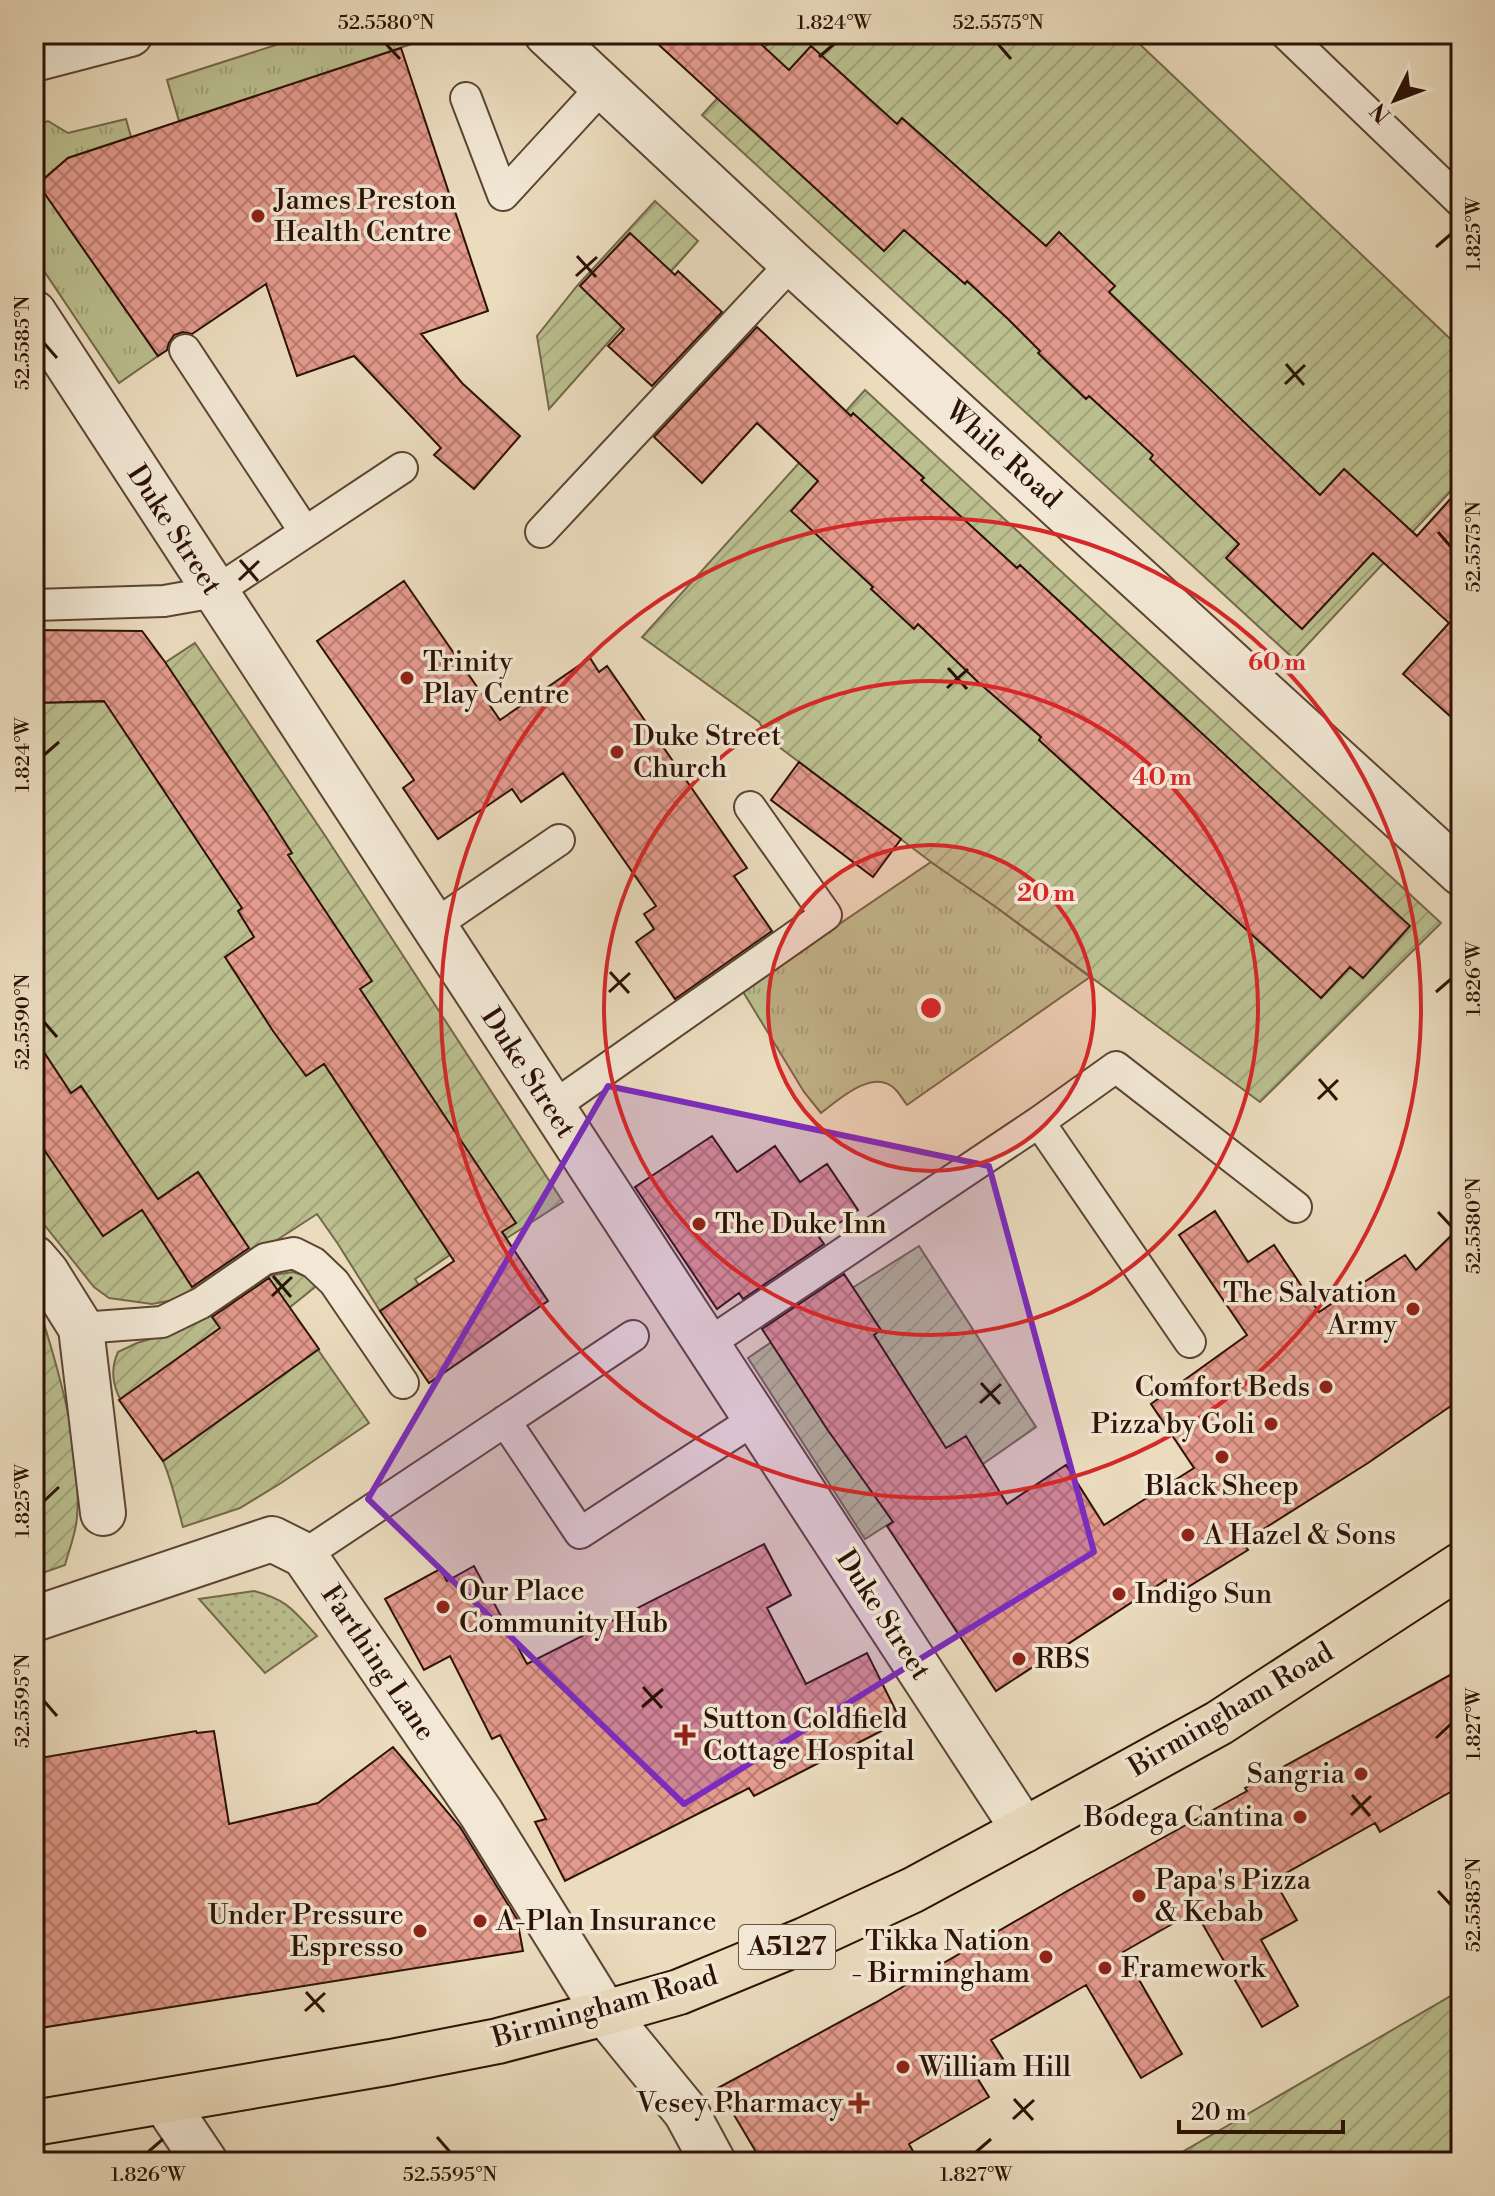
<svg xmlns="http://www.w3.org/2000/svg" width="1495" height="2196" viewBox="0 0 1495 2196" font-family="'Libre Bodoni',serif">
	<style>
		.grass { fill: url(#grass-tufts); stroke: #74684a; stroke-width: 2 }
		.park { fill: url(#park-dots); stroke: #74684a; stroke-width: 2 }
		.garden { fill: url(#garden-furrows); stroke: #74684a; stroke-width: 2 }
		.building { fill: url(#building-cross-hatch); stroke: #2c1106; stroke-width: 2 }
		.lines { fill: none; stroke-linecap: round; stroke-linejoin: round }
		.service-casing { stroke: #5c4434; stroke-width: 34 }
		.minor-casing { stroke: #5c4434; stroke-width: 48 }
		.tertiary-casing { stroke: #5c4434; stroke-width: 48 }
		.primary-casing { stroke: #2c1106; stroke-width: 48 }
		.service { stroke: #f2e8d5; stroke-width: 30 }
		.minor { stroke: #f2e8d5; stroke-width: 44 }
		.tertiary { stroke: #f2e8d5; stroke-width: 44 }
		.primary { stroke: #ebdcbe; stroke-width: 44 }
		.marked { fill: #7b2cbf; fill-opacity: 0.2; stroke: #7b2cbf; stroke-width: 6; stroke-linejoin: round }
		.ticks { fill: none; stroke: #2c1106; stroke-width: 3 }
		.ring { fill: none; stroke: #d62828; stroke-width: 4 }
		.poi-dot { fill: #8f2418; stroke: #f2e8d5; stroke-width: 3 }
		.labels { text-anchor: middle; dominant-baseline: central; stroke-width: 7; stroke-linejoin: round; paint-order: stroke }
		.shield { fill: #f2e8d5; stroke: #675244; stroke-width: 2 }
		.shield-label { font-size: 26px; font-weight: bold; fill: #2c1106 }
		.poi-label { font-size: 28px; fill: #2c1106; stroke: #f2e8d5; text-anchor: start }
		.street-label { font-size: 28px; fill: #2c1106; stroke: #f2e8d5 }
		.centre { fill: #d62828; stroke: #f2e8d5; stroke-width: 4 }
		.ring-label { font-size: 24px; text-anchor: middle; font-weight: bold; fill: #d62828; stroke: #f2e8d5; stroke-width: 7; stroke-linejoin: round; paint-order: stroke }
		.neatline { fill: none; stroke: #2c1106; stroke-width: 3 }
		.ticks-label { font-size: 20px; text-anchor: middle; fill: #2c1106 }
	</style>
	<defs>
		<pattern id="grass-tufts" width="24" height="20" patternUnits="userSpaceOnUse" patternTransform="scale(2)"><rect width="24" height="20" fill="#bbbf8f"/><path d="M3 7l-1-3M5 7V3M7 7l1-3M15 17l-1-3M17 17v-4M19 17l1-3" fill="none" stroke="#a1a37a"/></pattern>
		<pattern id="park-dots" width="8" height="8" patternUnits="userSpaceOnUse" patternTransform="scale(2)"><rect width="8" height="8" fill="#bbbf8f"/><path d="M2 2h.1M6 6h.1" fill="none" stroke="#a1a37a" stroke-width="1.8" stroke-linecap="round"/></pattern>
		<pattern id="garden-furrows" width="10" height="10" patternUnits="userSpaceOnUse" patternTransform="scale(2)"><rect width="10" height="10" fill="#bbbf8f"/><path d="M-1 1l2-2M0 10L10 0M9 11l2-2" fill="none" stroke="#a1a37a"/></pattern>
		<pattern id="building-cross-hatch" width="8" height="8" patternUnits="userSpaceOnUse" patternTransform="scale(2)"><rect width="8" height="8" fill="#e49a8d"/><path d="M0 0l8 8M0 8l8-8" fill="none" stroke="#b97c71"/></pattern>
	</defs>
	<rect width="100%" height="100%" fill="#ebdcbe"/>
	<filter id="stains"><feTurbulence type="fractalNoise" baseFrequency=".0025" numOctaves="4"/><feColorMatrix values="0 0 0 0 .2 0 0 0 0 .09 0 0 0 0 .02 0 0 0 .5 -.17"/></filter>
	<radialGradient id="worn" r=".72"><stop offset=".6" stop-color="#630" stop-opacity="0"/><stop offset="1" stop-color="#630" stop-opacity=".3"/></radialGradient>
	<!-- grass -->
	<path class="grass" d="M310,34H442L179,121L167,80Z
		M126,119L131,137L68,158L38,184L158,356L119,383L34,256V126L48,121L68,133Z
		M931,862L996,907L1090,977L907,1105C903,1100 900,1094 895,1089C874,1067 838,1100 821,1113L804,1092L742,990Z"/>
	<!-- park -->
	<path class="park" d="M254,1591C288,1600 294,1611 317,1636L265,1673L199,1599Z"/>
	<!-- garden -->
	<path class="garden" d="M777,34H1129L1461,349V480L1294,659L702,115Z
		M655,201L698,241L549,409L537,336L577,286Z
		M865,390L1441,923L1260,1102L996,907L931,862L770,740L759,722L642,637Z
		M195,643L326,837L563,1202L507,1238L502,1232L450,1255L415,1279L419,1285L380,1311L338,1244L317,1214L189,1297L152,1304L109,1298L94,1287L34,1212V703L105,702Z
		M919,1246L1036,1427L983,1464L865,1539L748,1358L830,1302Z
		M293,1272L314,1279L319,1284L289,1308L369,1423L281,1483L240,1508L183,1527C177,1506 172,1481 163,1461C146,1426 98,1396 118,1352L137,1343L170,1333L267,1276Z
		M34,1301C43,1316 46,1331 51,1347C67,1402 81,1460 77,1517C76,1533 69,1550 65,1565L34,1576Z
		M1461,1990V2162H1165Z"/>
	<!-- building -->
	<path class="building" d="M647,34H750L789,70L811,46L897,124L902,118L1046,246L1059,232L1115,286L1109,292L1320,495L1344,469L1417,536L1461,487V726L1403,674L1449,623L1373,553L1302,629L1226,558L1239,544L1150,459L1153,455L1089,396L1086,399L1038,353L1040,351L1008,319L967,281L965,284L904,230L884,251Z
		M401,48L488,311L421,334L462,383L520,436L474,489L434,455L441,448L354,356L297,376L266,284L192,334L183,332L174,335L169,343L167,350L158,356L38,184L68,158Z
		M630,233L675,275L678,271L722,312L652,386L608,346L624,329L580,286Z
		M757,327L851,416L853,413L924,478L921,480L1017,568L1020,565L1410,926L1363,978L1350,967L1321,998L1039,740L1041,737L978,682L918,624L914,629L871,589L873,587L791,511L818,481L757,423L702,483L654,437Z
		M404,581L500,720L590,658L599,672L607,666L747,868L734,876L772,931L675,999L636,942L654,929L644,914L656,906L563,773L521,802L512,789L438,839L403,788L414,780L317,641Z
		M34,630L142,631L165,662L267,814L292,853L288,855L372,981L360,989L516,1223L502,1232L548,1301L429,1383L380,1311L454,1261L324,1064L306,1076L273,1031L225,957L254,937L238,911L242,908L104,701L34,703Z
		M799,762L901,839L873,877L771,800Z
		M34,1037L71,1093L81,1086L158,1199L198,1172L249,1248L192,1287L142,1210L103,1236L34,1135Z
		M712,1136L737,1172L775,1146L800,1182L827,1164L858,1210L819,1237L824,1244L743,1299L739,1293L717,1309L635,1187Z
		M1215,1211L1248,1262L1274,1245L1319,1312L1405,1255L1416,1270L1461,1226V1399L1368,1463L1243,1542L1248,1550L1175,1595L1166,1580L996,1691L887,1526L893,1522L827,1429L762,1329L844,1274L881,1330L874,1335L946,1448L966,1436L1007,1504L1066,1465L1104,1525L1194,1468L1151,1404L1247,1335L1179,1235Z
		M269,1278L319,1349L163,1461L119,1400L220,1328L212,1317Z
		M764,1544L791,1595L767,1608L806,1684L867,1653L901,1721L754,1796L749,1788L565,1881L535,1822L546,1819L500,1735L492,1739L450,1656L424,1670L385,1599L440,1569L447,1581L474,1566L527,1664Z
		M1461,1669V1786L1380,1832L1375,1823L1274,1880L1297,1920L1261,1940L1298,2006L1262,2027L1195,1911L1123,1952L1182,2054L1141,2078L1086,1985L991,2040L1003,2059L976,2076L989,2097L909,2144L919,2162H762L718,2088L875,2003L1069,1890L1247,1791L1245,1788Z
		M196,1731L197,1733L214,1731L229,1824L318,1803L393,1747L460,1827L517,1919L523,1951L34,2029V1759Z"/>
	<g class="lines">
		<!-- service casing -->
		<g class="service-casing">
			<path id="service" d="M1286,34L1461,202
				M466,98L503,195L603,86
				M185,350L305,532
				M541,532L792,263
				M34,605L164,601L215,592L402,468
				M433,926L559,840
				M551,1108L826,915L750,807
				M1039,1122L1190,1342
				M81,1328L162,1322L201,1303L265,1259L294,1253L314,1263L334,1282L403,1383
				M706,1345L1039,1122L1116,1067L1296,1207
				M505,1421L580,1533L755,1419
				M304,1555L633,1336"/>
		</g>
		<!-- minor casing -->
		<g class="minor-casing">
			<path id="minor" d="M547,34L792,263L1461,873
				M34,313L1024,1830
				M34,1258L46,1272L81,1328L103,1513
				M34,1619L272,1539L304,1555L481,1813L605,2013L686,2112L713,2162
				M164,2101L205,2162"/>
		</g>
		<!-- tertiary casing -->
		<g class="tertiary-casing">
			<path id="tertiary" d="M34,59L130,34"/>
		</g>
		<!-- primary casing -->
		<g class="primary-casing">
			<path id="primary" d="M34,2123L391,2062L498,2041L605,2013L679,1992L805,1940L913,1890L1024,1830L1219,1723L1461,1565"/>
		</g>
		<!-- service -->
		<use href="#service" class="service"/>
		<!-- minor -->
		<use href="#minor" class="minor"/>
		<!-- tertiary -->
		<use href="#tertiary" class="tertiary"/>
		<!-- primary -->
		<use href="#primary" class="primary"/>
	</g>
	<!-- marked area -->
	<path class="marked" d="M608,1086L989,1166L1094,1552L684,1804L368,1499Z"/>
	<!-- ticks -->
	<path class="ticks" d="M386,44L400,59M998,44L1011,59M819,57L834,44M1436,247L1451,234M577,256L596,277M576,276L597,257M44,343L57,358M1286,364L1304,385M1285,384L1305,365M1438,532L1451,547M240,560L258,581M239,580L259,561M948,668L967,689M947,688L968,669M44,755L59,742M610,972L629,993M609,992L630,973M1436,992L1451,979M44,1022L57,1037M1319,1079L1337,1100M1318,1099L1338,1080M1438,1212L1451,1226M273,1276L291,1297M272,1296L292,1277M981,1383L1000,1404M980,1403L1001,1384M44,1501L59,1487M643,1687L662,1708M44,1701L57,1716M642,1707L663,1689M1436,1738L1451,1724M1352,1795L1370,1816M1351,1815L1371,1796M1438,1891L1451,1905M306,1992L324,2012M305,2011L325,1993M1014,2099L1033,2120M1013,2119L1034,2100M437,2137L450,2152M148,2152L163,2139M976,2152L991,2139"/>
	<!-- distance rings -->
	<circle cx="931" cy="1008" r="163" fill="#d62828" fill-opacity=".12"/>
	<g class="ring">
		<circle cx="931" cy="1008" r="163"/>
		<circle cx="931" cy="1008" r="327"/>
		<circle cx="931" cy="1008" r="490"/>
	</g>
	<!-- markers -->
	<g class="poi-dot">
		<circle cx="258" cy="216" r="8"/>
		<circle cx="407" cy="678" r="8"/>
		<circle cx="617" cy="752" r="8"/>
		<circle cx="699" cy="1224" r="8"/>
		<circle cx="1413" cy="1309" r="8"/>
		<circle cx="1326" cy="1387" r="8"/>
		<circle cx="1271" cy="1424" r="8"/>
		<circle cx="1222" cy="1457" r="8"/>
		<circle cx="1188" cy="1535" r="8"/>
		<circle cx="1119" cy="1594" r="8"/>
		<circle cx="443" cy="1607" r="8"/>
		<circle cx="1019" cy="1659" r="8"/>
		<path d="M681 1723h8v8h8v8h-8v8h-8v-8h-8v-8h8z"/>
		<circle cx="1361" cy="1774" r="8"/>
		<circle cx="1300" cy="1817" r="8"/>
		<circle cx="1139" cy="1896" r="8"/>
		<circle cx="480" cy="1921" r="8"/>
		<circle cx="420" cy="1931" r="8"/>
		<circle cx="1046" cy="1957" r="8"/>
		<circle cx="1105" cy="1968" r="8"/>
		<circle cx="903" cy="2067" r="8"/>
		<path d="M855 2091h8v8h8v8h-8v8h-8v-8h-8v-8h8z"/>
	</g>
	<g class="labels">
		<!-- shield labels -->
		<rect class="shield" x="739" y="1925" width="96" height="44" rx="6"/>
		<g class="shield-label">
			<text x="787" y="1947">A5127</text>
		</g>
		<!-- poi labels -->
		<g class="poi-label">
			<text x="274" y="200">James Preston<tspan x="274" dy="32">Health Centre</tspan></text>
			<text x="423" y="662">Trinity<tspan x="423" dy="32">Play Centre</tspan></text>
			<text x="633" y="736">Duke Street<tspan x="633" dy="32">Church</tspan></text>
			<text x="715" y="1224">The Duke Inn</text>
			<text x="1397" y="1293" text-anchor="end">The Salvation<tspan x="1397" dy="32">Army</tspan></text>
			<text x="1310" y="1387" text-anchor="end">Comfort Beds</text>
			<text x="1255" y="1424" text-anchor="end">Pizza by Goli</text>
			<text x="1222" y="1486" text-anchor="middle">Black Sheep</text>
			<text x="1204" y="1535">A Hazel &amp; Sons</text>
			<text x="459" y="1591">Our Place<tspan x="459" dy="32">Community Hub</tspan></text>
			<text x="1135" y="1594">Indigo Sun</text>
			<text x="1035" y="1659">RBS</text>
			<text x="703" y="1719">Sutton Coldfield<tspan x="703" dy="32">Cottage Hospital</tspan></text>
			<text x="1345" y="1774" text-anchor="end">Sangria</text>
			<text x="1284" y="1817" text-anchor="end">Bodega Cantina</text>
			<text x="1155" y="1880">Papa's Pizza<tspan x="1155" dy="32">&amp; Kebab</tspan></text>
			<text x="404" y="1915" text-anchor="end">Under Pressure<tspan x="404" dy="32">Espresso</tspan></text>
			<text x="496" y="1921">A-Plan Insurance</text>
			<text x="1030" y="1941" text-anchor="end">Tikka Nation<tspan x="1030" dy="32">- Birmingham</tspan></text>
			<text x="1121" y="1968">Framework</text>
			<text x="919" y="2067">William Hill</text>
			<text x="843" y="2103" text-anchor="end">Vesey Pharmacy</text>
		</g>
		<!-- street labels -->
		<g class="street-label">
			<text transform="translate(1003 455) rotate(42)">While Road</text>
			<text transform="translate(174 530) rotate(57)">Duke Street</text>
			<text transform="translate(528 1073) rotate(57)">Duke Street</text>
			<text transform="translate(883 1615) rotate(57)">Duke Street</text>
			<text transform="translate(378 1663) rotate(56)">Farthing Lane</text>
			<text transform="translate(1231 1710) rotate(-31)">Birmingham Road</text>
			<text transform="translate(605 2007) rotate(-16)">Birmingham Road</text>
		</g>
	</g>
	<circle cx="931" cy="1008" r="12" class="centre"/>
	<g class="ring-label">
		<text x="1277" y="670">60 m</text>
		<text x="1162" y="785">40 m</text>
		<text x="1046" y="901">20 m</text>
	</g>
	<!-- margin -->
	<rect width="1495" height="2196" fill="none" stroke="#ebdcbe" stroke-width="88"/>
	<!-- north arrow -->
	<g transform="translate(1395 100) rotate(228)" stroke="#f2e8d5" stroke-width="6" paint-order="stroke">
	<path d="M0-6L14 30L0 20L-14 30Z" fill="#2c1106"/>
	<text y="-12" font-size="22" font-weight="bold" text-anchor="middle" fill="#2c1106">N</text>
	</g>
	<!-- scale -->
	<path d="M1179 2120v12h164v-12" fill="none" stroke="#2c1106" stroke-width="4"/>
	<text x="1191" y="2120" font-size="24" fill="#2c1106" stroke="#f2e8d5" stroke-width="6" paint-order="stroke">20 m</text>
	<rect x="44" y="44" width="1407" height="2108" class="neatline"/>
	<g class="ticks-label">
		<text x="386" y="29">52.5580°N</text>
		<text x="834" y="29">1.824°W</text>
		<text x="998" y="29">52.5575°N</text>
		<text transform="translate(1473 234) rotate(-90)" y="7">1.825°W</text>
		<text transform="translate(22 343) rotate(-90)" y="7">52.5585°N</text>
		<text transform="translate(1473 547) rotate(-90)" y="7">52.5575°N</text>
		<text transform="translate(22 755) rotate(-90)" y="7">1.824°W</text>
		<text transform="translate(1473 979) rotate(-90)" y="7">1.826°W</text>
		<text transform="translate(22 1022) rotate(-90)" y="7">52.5590°N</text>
		<text transform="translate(1473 1226) rotate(-90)" y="7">52.5580°N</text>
		<text transform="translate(22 1501) rotate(-90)" y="7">1.825°W</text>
		<text transform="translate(22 1701) rotate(-90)" y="7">52.5595°N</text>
		<text transform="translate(1473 1724) rotate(-90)" y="7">1.827°W</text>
		<text transform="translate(1473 1905) rotate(-90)" y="7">52.5585°N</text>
		<text x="148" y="2181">1.826°W</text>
		<text x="450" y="2181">52.5595°N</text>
		<text x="976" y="2181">1.827°W</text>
	</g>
	<rect width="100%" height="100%" filter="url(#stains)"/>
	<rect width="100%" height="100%" fill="url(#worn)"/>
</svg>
